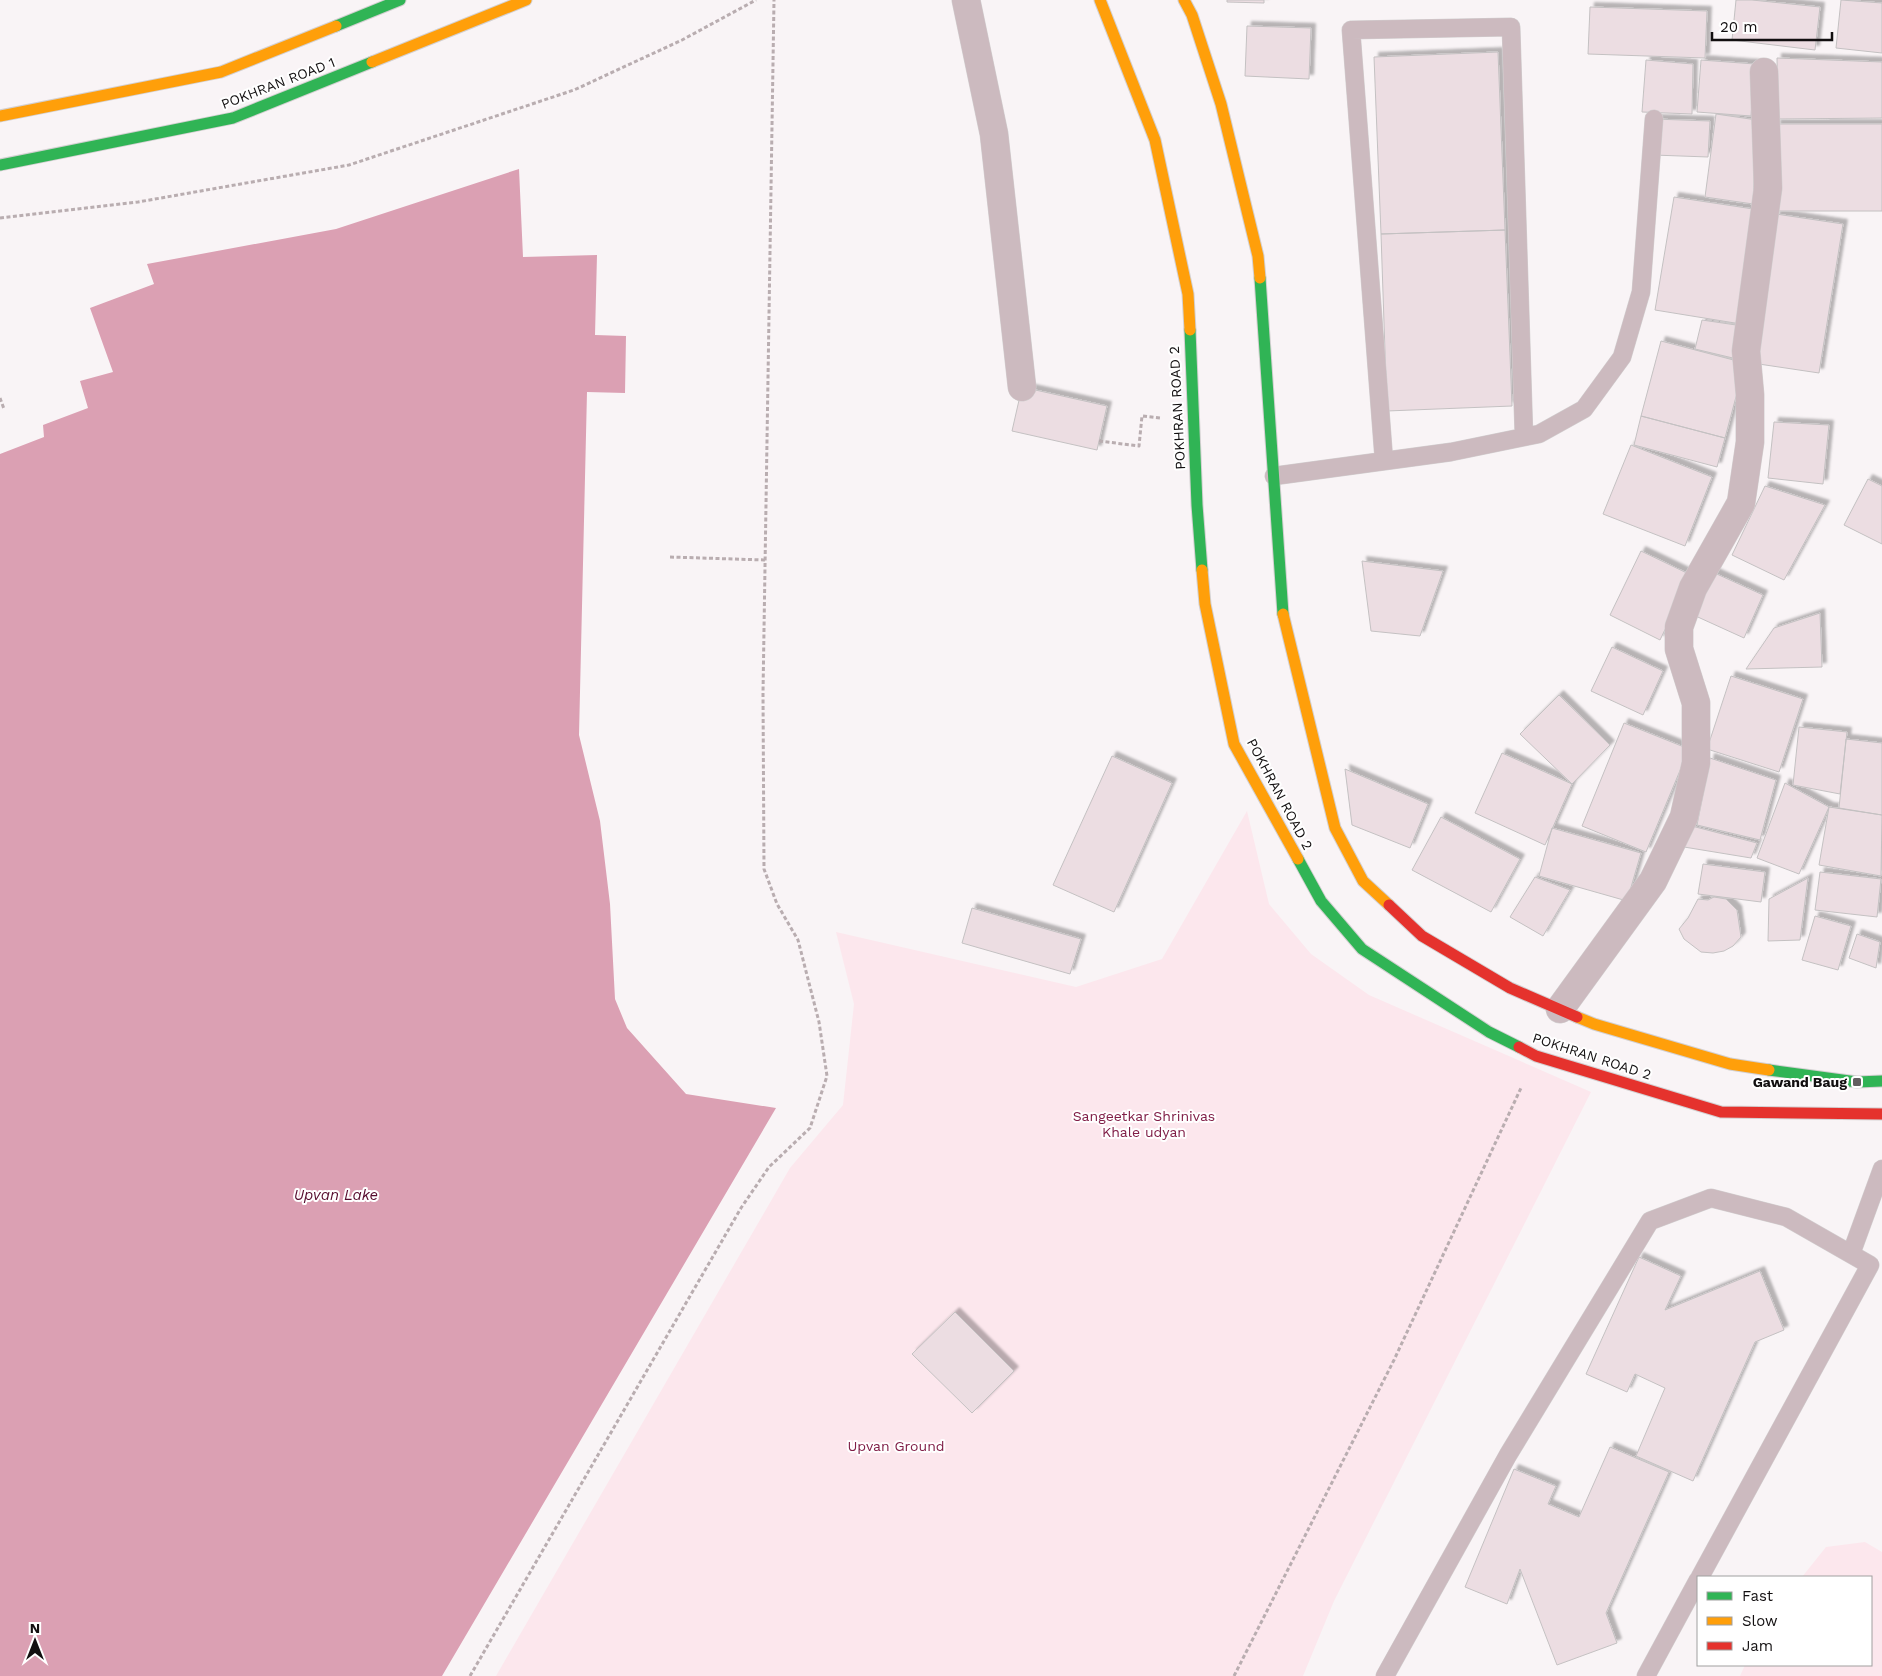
<svg xmlns="http://www.w3.org/2000/svg" width="1882" height="1676" viewBox="0 0 1882 1676" font-family="'Work Sans',sans-serif">
	<style>
		.green { fill: #fce7ed }
		.water { fill: #dba0b3 }
		.building { fill: #ecdde2; stroke: #c4c1c2; filter: url(#shadow) }
		.lines { fill: none; stroke-linecap: round; stroke-linejoin: round }
		.lane-casing { stroke: #d3d0d1; stroke-width: 19 }
		.street-casing { stroke: #d3d0d1; stroke-width: 29 }
		.fast-casing { stroke: #d3d0d1; stroke-width: 13 }
		.slow-casing { stroke: #d3d0d1; stroke-width: 13 }
		.jam-casing { stroke: #d3d0d1; stroke-width: 13 }
		.path { stroke: #b9adb0; stroke-width: 3; stroke-dasharray: 4 2.5; stroke-linecap: butt }
		.lane { stroke: #ccbabf; stroke-width: 18 }
		.street { stroke: #ccbabf; stroke-width: 28 }
		.fast { stroke: #30b455; stroke-width: 11 }
		.slow { stroke: #ff9f0a; stroke-width: 11 }
		.jam { stroke: #e5322d; stroke-width: 11 }
		.poi-dot { fill: #635f60; stroke: #fff; stroke-width: 2 }
		.labels { text-anchor: middle; dominant-baseline: central; stroke-width: 4; stroke-linejoin: round; paint-order: stroke }
		.street-label { font-size: 14px; fill: #120f10; stroke: #fff }
		.poi-label { font-size: 14px; font-weight: bold; fill: #120f10; stroke: #fff; text-anchor: end }
		.park-label { font-size: 14px; fill: #801e47; stroke: #fff }
		.water-label { font-size: 15px; font-style: italic; fill: #560b2d; stroke: #fff }
	</style>
	<defs>
		<filter id="shadow"><feDropShadow dx="4.5" dy="-4.5" stdDeviation="1" flood-color="#0004"/></filter>
	</defs>
	<rect width="100%" height="100%" fill="#f9f4f6"/>
	<!-- green -->
	<path class="green" d="M1247,811L1269,904L1311,954L1369,995L1591,1092L1334,1601L1303,1676H496L790,1168L843,1105L854,1004L836,932L1076,987L1162,959Z
		M1865,1542L1882,1552V1676H1740L1745,1665H1871V1577H1802L1826,1547Z"/>
	<!-- water -->
	<path class="water" d="M519,169L523,257L597,255L595,335L626,336L625,393L587,392L579,735L600,821L610,904L615,999L627,1028L686,1094L776,1108L442,1676H0V454L44,437L43,425L88,408L80,381L113,372L90,308L154,284L147,264L336,229Z"/>
	<!-- building -->
	<path class="building" d="M1227,0H1264V3L1227,2Z
		M1736,0H1752L1820,7L1815,50L1732,40Z
		M1841,0L1882,3V53L1836,48Z
		M1590,7L1707,11L1705,58L1588,54Z
		M1247,26L1311,28L1309,79L1245,76Z
		M1498,52L1505,230L1381,234L1374,57Z
		M1777,58L1882,62V118L1778,119Z
		M1646,60L1693,64L1692,114L1642,112Z
		M1701,60L1755,64L1751,116L1697,112Z
		M1716,114L1757,120L1753,204L1705,197Z
		M1654,119L1710,121L1708,157L1653,155Z
		M1776,124H1882V211H1777Z
		M1674,197L1760,210L1741,324L1655,310Z
		M1776,214L1843,224L1819,373L1752,363Z
		M1505,230L1512,406L1387,411L1381,234Z
		M1702,320L1743,326L1737,359L1695,349Z
		M1661,341L1745,363L1725,438L1641,416Z
		M1022,387L1107,406L1097,450L1012,431Z
		M1641,416L1725,438L1717,467L1634,445Z
		M1774,422L1829,425L1823,484L1768,478Z
		M1631,445L1712,477L1685,546L1603,514Z
		M1868,479L1882,486V544L1844,525Z
		M1765,486L1825,505L1784,580L1732,555Z
		M1641,551L1691,575L1660,640L1610,615Z
		M1362,561L1443,571L1420,636L1371,631Z
		M1708,570L1763,595L1744,638L1689,613Z
		M1820,613L1822,667L1746,669L1774,628Z
		M1612,647L1663,671L1643,715L1591,691Z
		M1731,676L1803,699L1779,772L1707,749Z
		M1559,695L1610,745L1572,784L1520,734Z
		M1624,723L1689,749L1646,852L1582,826Z
		M1799,727L1847,732L1840,794L1793,785Z
		M1846,739L1882,743V815L1839,808Z
		M1502,753L1572,784L1545,845L1475,813Z
		M1112,756L1172,783L1114,912L1053,885Z
		M1710,758L1776,780L1760,840L1697,825Z
		M1345,769L1428,804L1410,848L1352,825Z
		M1785,783L1829,807L1799,874L1757,858Z
		M1829,807L1882,815L1881,876L1819,865Z
		M1441,817L1520,859L1491,912L1412,870Z
		M1688,825L1757,843L1751,858L1684,847Z
		M1552,828L1641,853L1627,901L1539,876Z
		M1703,864L1765,872L1761,902L1698,894Z
		M1820,872L1881,879L1877,917L1815,910Z
		M1535,877L1570,890L1543,936L1510,917Z
		M1808,878L1800,940L1768,941L1769,899Z
		M1714,897L1726,899L1737,910L1741,937L1733,946L1724,951L1713,953L1701,952L1684,939L1679,929L1688,918L1698,899L1708,900Z
		M972,908L1081,939L1070,974L962,943Z
		M1815,916L1851,926L1838,970L1802,960Z
		M1857,934L1880,942L1876,968L1849,958Z
		M1639,1257L1681,1276L1665,1310L1760,1271L1784,1330L1755,1342L1693,1481L1636,1456L1665,1388L1635,1374L1627,1392L1586,1374Z
		M955,1312L1014,1371L972,1413L912,1354Z
		M1610,1447L1669,1472L1606,1613L1617,1643L1557,1665L1520,1569L1507,1604L1465,1587L1514,1469L1556,1486L1548,1504L1579,1517Z"/>
	<g class="lines">
		<!-- lane casing -->
		<g class="lane-casing">
			<path id="lane" d="M1384,461L1351,30L1511,27L1524,437
				M1274,476L1451,452L1524,437L1539,434L1584,409L1622,357L1641,292L1654,119
				M1851,1254L1882,1169
				M1385,1676L1508,1455L1650,1221L1711,1198L1786,1217L1870,1265L1700,1577
				M1646,1676L1698,1580"/>
		</g>
		<!-- street casing -->
		<g class="street-casing">
			<path id="street" d="M966,0L994,134L1022,387
				M1560,1009L1653,881L1684,817L1696,763V703L1679,649V627L1693,588L1741,503L1750,442V395L1746,351L1768,188L1764,72"/>
		</g>
		<!-- fast casing -->
		<g class="fast-casing">
			<path id="fast" d="M336,26L400,0
				M0,165L233,118L372,62
				M1260,278L1283,614
				M1190,330L1197,505L1202,570
				M1298,859L1321,901L1362,949L1489,1032L1519,1047
				M1769,1070L1857,1082L1882,1081"/>
		</g>
		<!-- slow casing -->
		<g class="slow-casing">
			<path id="slow" d="M1100,0L1155,140L1188,294L1190,330
				M1184,0L1192,15L1221,104L1258,256L1260,278
				M372,62L526,0
				M0,116L221,72L336,26
				M1202,570L1205,604L1234,744L1298,859
				M1283,614L1335,828L1363,881L1389,905
				M1577,1017L1594,1024L1730,1064L1769,1070"/>
		</g>
		<!-- jam casing -->
		<g class="jam-casing">
			<path id="jam" d="M1389,905L1422,936L1510,988L1577,1017
				M1519,1047L1536,1056L1721,1112L1882,1114"/>
		</g>
		<!-- path -->
		<path class="path" d="M0,218L138,202L349,165L574,90L682,40L756,0
			M0,398L4,409
			M1099,441L1139,446L1142,416L1160,418
			M670,557L765,560
			M470,1676L741,1208L769,1167L810,1128L827,1076L819,1022L798,940L777,904L764,869L763,693L774,0
			M1234,1676L1394,1360L1521,1088"/>
		<!-- lane -->
		<use href="#lane" class="lane"/>
		<!-- street -->
		<use href="#street" class="street"/>
		<!-- fast -->
		<use href="#fast" class="fast"/>
		<!-- slow -->
		<use href="#slow" class="slow"/>
		<!-- jam -->
		<use href="#jam" class="jam"/>
	</g>
	<!-- markers -->
	<rect class="poi-dot" x="1852" y="1077" width="10" height="10" rx="2.5"/>
	<g class="labels">
		<!-- street labels -->
		<g class="street-label">
			<text transform="translate(278 83) rotate(-21)">POKHRAN ROAD 1</text>
			<text transform="translate(1177 408) rotate(-93)">POKHRAN ROAD 2</text>
			<text transform="translate(1280 794) rotate(62)">POKHRAN ROAD 2</text>
			<text transform="translate(1592 1056) rotate(18)">POKHRAN ROAD 2</text>
		</g>
		<!-- poi labels -->
		<g class="poi-label">
			<text x="1847" y="1082">Gawand Baug</text>
		</g>
		<!-- park labels -->
		<g class="park-label">
			<text x="1144" y="1116">Sangeetkar Shrinivas<tspan x="1144" dy="16">Khale udyan</tspan></text>
			<text x="896" y="1446">Upvan Ground</text>
		</g>
		<!-- water labels -->
		<g class="water-label">
			<text x="336" y="1195">Upvan Lake</text>
		</g>
	</g>
	<!-- legend -->
	<rect x="1697" y="1576" width="175" height="90" fill="#ffffff" stroke="#a09f9f"/>
	<rect x="1707" y="1592" width="25" height="8" fill="#30b455" stroke="#a09f9f"/>
	<text x="1742" y="1601" font-size="15" fill="#120f10">Fast</text>
	<rect x="1707" y="1617" width="25" height="8" fill="#ff9f0a" stroke="#a09f9f"/>
	<text x="1742" y="1626" font-size="15" fill="#120f10">Slow</text>
	<rect x="1707" y="1642" width="25" height="8" fill="#e5322d" stroke="#a09f9f"/>
	<text x="1742" y="1651" font-size="15" fill="#120f10">Jam</text>
	<!-- north arrow -->
	<g transform="translate(35 1641)" stroke="#ffffff" stroke-width="4" paint-order="stroke">
	<path d="M0-4L9 19L0 12L-9 19Z" fill="#120f10"/>
	<text y="-8" font-size="14" font-weight="bold" text-anchor="middle" fill="#120f10">N</text>
	</g>
	<!-- scale -->
	<path d="M1712 32v8h120v-8" fill="none" stroke="#120f10" stroke-width="2.5"/>
	<text x="1720" y="32" font-size="15" fill="#120f10" stroke="#ffffff" stroke-width="4" paint-order="stroke">20 m</text>
</svg>
